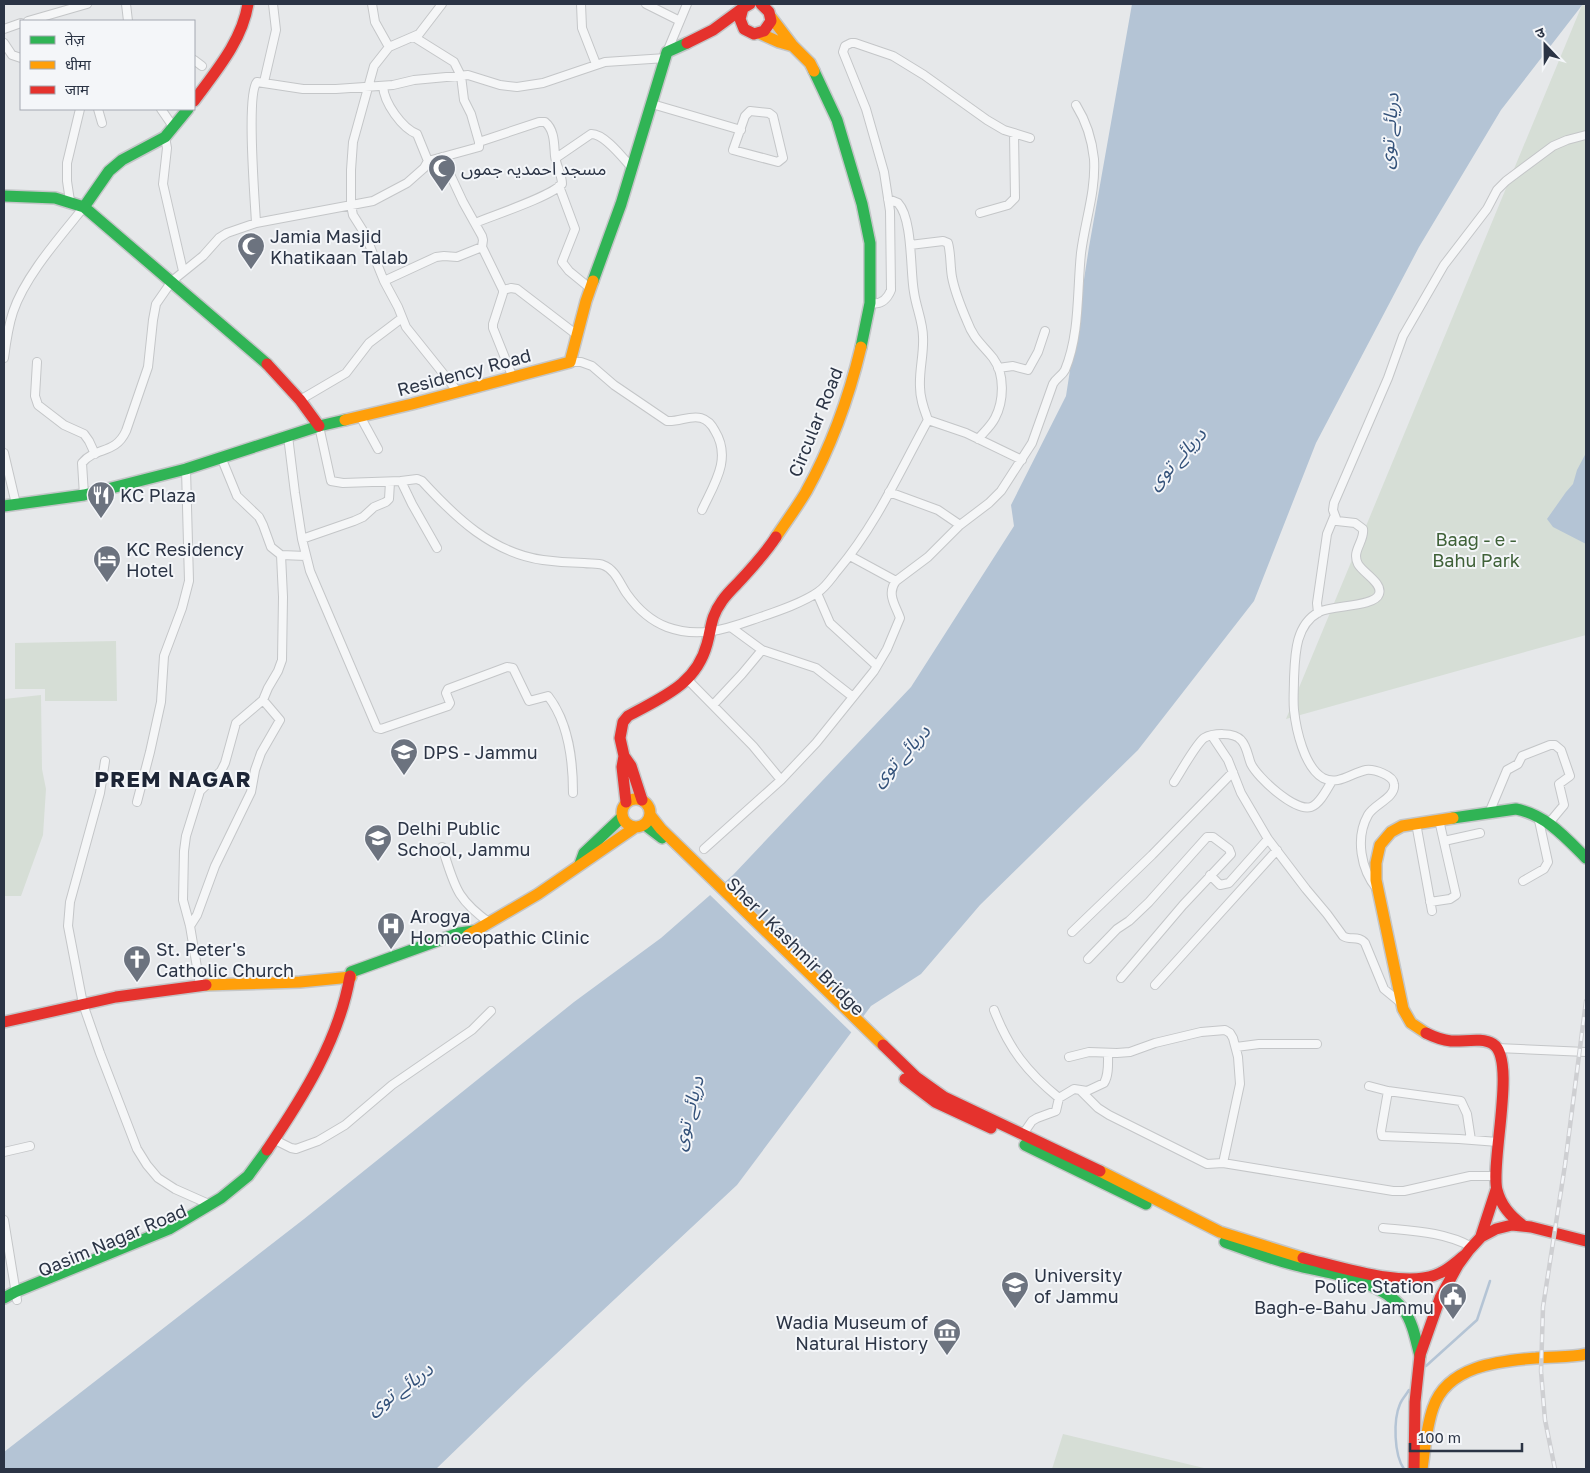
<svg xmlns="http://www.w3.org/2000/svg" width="1590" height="1473" viewBox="0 0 1590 1473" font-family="'Golos Text','Noto Sans Arabic','Noto Sans Devanagari',sans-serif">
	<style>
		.green { fill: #d6ded6 }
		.water { fill: #b4c4d5 }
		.pier { fill: #e6e8ea }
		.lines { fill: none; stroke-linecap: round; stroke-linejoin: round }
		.stream { stroke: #b4c4d5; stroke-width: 2.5 }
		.street-casing { stroke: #c4c6c8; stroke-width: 10 }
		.fast-casing { stroke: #c4c6c8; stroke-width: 14 }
		.slow-casing { stroke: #c4c6c8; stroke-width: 14 }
		.jam-casing { stroke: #c4c6c8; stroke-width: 14 }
		.street { stroke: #f5f6f7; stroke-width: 8 }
		.fast { stroke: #30b455; stroke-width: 11 }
		.slow { stroke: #ff9f0a; stroke-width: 11 }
		.jam { stroke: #e5322d; stroke-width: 11 }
		.rail-casing { stroke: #cecfd2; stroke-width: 4.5 }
		.rail { stroke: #f4f6f9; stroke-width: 2.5; stroke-dasharray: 8; stroke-linecap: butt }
		.labels { text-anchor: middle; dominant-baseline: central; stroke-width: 4; stroke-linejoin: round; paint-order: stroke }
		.poi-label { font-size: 18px; fill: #2b3445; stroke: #f4f6f9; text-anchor: start }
		.street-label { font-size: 18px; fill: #2b3445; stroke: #f4f6f9 }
		.park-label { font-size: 18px; fill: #3f6138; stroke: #f4f6f9 }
		.water-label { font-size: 19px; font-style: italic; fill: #34527a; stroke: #f4f6f9 }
		.district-label { font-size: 22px; font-weight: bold; letter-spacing: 1px; fill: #1d2536; stroke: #f4f6f9 }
	</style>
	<rect width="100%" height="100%" fill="#e6e8ea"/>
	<!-- green -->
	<path class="green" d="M1582,5L1586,6V635L1286,719Z
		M116,641L117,701H45V689H15V643Z
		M41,695L42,769L46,789L43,835L21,896H4V699Z
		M1063,1434L1208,1469H1052Z"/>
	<!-- water -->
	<path class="water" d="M1132,4H1583L1501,110L1419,247L1316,443L1254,601L1138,750L980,905L921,974L871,1006L737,1185L525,1383L436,1469H4V1452L304,1219L574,1002L661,938L733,875L911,687L1014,526L1011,505L1066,396L1089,247Z
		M1586,453V544L1553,527L1547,519L1566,492L1573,484L1577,470Z"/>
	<!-- pier -->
	<path class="pier" d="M723,880L865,1019L853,1034L708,893Z"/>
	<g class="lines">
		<!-- stream -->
		<path class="stream" d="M1426,1366L1477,1320L1490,1281
			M1404,1469C1394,1455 1393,1420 1400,1404C1402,1399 1406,1395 1409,1390"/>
		<!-- street casing -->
		<g class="street-casing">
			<path id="street" d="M126,4L128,21
				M372,4L375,22L389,47
				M442,4L419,34L389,47L374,66L353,142L351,170V205L353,215L365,234L384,281L398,307L406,327L458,392
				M581,4L582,28L596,64
				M646,4L680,21
				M28,21L87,4
				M4,29L21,23
				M414,37L454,62L461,76L464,100L471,114L479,142L539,122H545C555,130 554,145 555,156C556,166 562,174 562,184C550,197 494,215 475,223
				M4,43L12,55L21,58
				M667,52L687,4
				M194,60L202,66
				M264,82L276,30L273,4
				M383,86C384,103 402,128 417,134L428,161
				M652,104L741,130
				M98,109L102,123
				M161,109L174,128
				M750,111L769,113L773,116L783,158L778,162L733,150L745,116Z
				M165,137L167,148L163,184L183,271
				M442,157L463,202L482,236L483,240L482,247L503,290V293L493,324V328L513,378
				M556,158L591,134C604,133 623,158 632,168
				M559,186L575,229L562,262L569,271L591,289
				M70,201L67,181V163L80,109
				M980,213L1008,205L1015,198L1014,133
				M256,223C255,201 246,94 257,82L303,89H336L393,85L414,80L468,75L500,85L517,87L543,83L605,62L666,58
				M910,245L943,241L948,243C951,254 950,266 952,277C955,293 961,307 967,321C974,340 982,344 993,358C1005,374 1004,401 995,418C991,426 984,432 978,439
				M384,281L436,257L444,256L457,257L482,247
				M503,290L511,288L517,289L577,335
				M870,303C880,305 887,300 891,290L890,211L884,172L866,109L843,52L845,46L851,43H855L893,56L924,75L987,120L1004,130L1030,138
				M4,358C6,342 8,327 13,312C25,276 60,237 84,207
				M37,362L35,396L38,405L64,425L84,434L89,441L95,454
				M570,362H581L592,366L614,385L667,421C679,422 690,415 701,418C708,420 712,425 715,431C732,459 714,484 702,510
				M998,368L1013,366L1028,370L1038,352L1045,331
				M300,400L346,373L369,343L402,318
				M360,416L378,449
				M928,420L966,433L1022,460
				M319,426L331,481L343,483L401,481
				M288,436L295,493L302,539L310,571L377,728L381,729L448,706L450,703L446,693L448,689L507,667L513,668L528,699L529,701L548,696C569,723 573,760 573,793
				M4,453L16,504
				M221,457L237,496L259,517L263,525L271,547L281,555L306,556
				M889,492L938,510L960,525
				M84,495L82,463C96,446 115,455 126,431L148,367L153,320L156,304L172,281L203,256L219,238L227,233L256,223L373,201L407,183L424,168L428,161L479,147V142
				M302,539L354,521L363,517L374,507L386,502L389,499L390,482
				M437,548L412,504L401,481L417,479L422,481C455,517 492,553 543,560C557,562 570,563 584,563C590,564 598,563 603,565C615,569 620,584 627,594C637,608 651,621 667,627C697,638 724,630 752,620C772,613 801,604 818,592C826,587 832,577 838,570C876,525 900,471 928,420C924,409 920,399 920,387C919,370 924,354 923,337C923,322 916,307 914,292C910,271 913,219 898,203L888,199
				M850,556L896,581
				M817,593L830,623L877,666
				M1318,613L1317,603L1327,534L1334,517
				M732,628L762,650L816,668L853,697
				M688,680L753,746L781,780
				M713,705L742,674L762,650
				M1212,736L1228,760L1241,793L1268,839L1306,889L1327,914L1343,936C1350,941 1359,935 1365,943L1384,989L1401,1003
				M105,761L100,793L70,902L68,926L83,1004L100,1053L137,1149L147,1165L158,1178L175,1189L211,1205
				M1174,782C1180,773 1196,744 1204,738C1213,733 1234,732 1241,740C1247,746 1248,757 1251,764C1258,778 1295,812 1311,807C1320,804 1327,789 1332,781
				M137,802L150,752L161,702L164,656L182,608L189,581L186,469
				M1489,813L1507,770L1518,764L1522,756L1550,745H1555L1561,750L1570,776L1559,784L1564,805L1549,823
				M1416,823L1432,911
				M1444,841L1480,833
				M442,847C455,886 455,898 490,923
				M704,849L781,780L816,743L874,671L887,649L900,618C896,606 886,594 896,581L928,557L960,525L989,503L1001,491L1032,443L1053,384C1056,378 1062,376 1065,370C1080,334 1077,291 1081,253C1085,221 1096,191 1094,159C1092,140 1086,121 1076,105
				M1210,875L1220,885L1229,883L1268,839
				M1523,881L1544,869L1548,862L1538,816
				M1377,889C1361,870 1355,838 1368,815C1374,804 1396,798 1394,784C1393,775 1374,769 1366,770C1351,773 1338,786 1323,778C1304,767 1296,729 1294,710C1293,700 1294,689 1294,679C1295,655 1295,625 1319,612C1332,605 1375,607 1379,594C1383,583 1363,573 1358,564C1351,551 1365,541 1363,529L1355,523L1337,521L1333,510L1334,503L1388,378L1403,336L1444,265L1487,209L1497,190L1506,181L1553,146L1567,140L1586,135
				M1430,902L1450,899L1456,895L1439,820
				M190,926L197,915L215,866L251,792L255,770L261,753L280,720L263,700
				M1072,932L1152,855L1233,772
				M1088,959L1117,929L1129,921L1149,902L1207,837H1213L1229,849L1231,854L1183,905L1121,978
				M200,985L190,926L183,900L184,851L186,836L200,791L221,771L225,763L236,723L263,700L268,688L278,671L282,660L283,597L281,555
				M1155,985L1277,850
				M994,1010C1009,1049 1027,1072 1059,1098L1074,1089L1087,1091L1104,1083C1109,1075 1108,1063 1108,1053
				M1236,1047L1259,1044H1317
				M1497,1048L1586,1052
				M1069,1057L1089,1052L1117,1053L1130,1052L1155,1043L1201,1032L1225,1030L1230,1033L1233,1038L1238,1057L1240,1084L1223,1163
				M1369,1086L1388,1091L1461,1101L1467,1114L1471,1140
				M1081,1091L1098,1108L1109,1115L1207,1164L1223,1163L1393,1191H1404L1470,1176H1495
				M1388,1091L1381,1131L1382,1136L1459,1139L1498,1142
				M1023,1134L1032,1121L1037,1118L1056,1111L1059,1098
				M275,1140L291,1148L296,1149L318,1141L345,1125L392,1085L472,1030L491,1011
				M4,1152L30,1146
				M4,1220L17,1300
				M1383,1228C1414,1231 1445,1232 1472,1247"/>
		</g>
		<!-- fast casing -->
		<g class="fast-casing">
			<path id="fast" d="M814,71L837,120L862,204L870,243V303L861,347
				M4,196L55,198L84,207L267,364
				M84,207L109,171L122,160L165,137L188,109
				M593,281L621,204L667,52L687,43
				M4,506L84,495L186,469L319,426L345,420
				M1453,818L1516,809C1546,815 1565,837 1586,858
				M645,825L662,838
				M580,864L584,853L622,817
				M350,976L351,972L459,933L474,931
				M1025,1145L1146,1204
				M1225,1242C1247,1250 1268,1258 1291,1264C1328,1274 1377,1277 1403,1309C1413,1322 1416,1341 1420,1356
				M4,1298L15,1292L169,1229L221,1198L248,1176L267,1150"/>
		</g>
		<!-- slow casing -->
		<g class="slow-casing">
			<path id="slow" d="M771,17L793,46L810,63L814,71
				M759,33L779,42L793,46
				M345,420L412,404L570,362L586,301L593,281
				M776,537C786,522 797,507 806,492C831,447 849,397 861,347
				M622 813a14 14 0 1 1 28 0a14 14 0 1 1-28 0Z
				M650,815L661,829L883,1045
				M468,935L538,894L634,828
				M206,985L300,982L351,977
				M1426,1033L1411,1023L1403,1009L1376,880V863L1380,845L1391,832L1402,826L1453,818
				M1100,1171L1220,1232L1303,1258
				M1422,1469C1425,1449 1426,1428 1433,1408C1447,1366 1498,1361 1536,1358C1553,1356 1570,1358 1586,1354"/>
		</g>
		<!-- jam casing -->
		<g class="jam-casing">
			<path id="jam" d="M750,4L743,8L740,19L744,29L754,34L764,31L771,21L769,12L761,4
				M687,43L713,30L743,8
				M194,101C216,71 242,41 248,4
				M267,364L300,400L319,426
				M624,756L622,767L626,802
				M642,800L631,766L624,756L620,738L623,722L628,716C662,697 696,685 707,644C712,626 710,618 722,601C726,595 732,589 737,584C751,569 765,554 776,537
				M4,1022L116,997L206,985
				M1426,1033C1434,1037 1442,1040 1451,1041C1464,1042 1482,1037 1493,1044C1517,1059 1490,1163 1497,1190C1501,1206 1511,1217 1524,1226
				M883,1045L916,1077L944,1097L1100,1171
				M905,1079L935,1102L991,1128
				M267,1150C303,1097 339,1040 350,976
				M1481,1236L1496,1190
				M1303,1258C1337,1266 1408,1290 1440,1273C1449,1269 1457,1261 1465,1255
				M1414,1469L1415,1402L1420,1355L1440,1298L1458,1265L1469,1250L1481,1237L1496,1229L1512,1225L1531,1227L1586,1241"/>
		</g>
		<!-- street -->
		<use href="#street" class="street"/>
		<!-- fast -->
		<use href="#fast" class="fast"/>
		<!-- slow -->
		<use href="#slow" class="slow"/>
		<!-- jam -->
		<use href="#jam" class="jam"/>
		<!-- rail casing -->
		<g class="rail-casing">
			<path id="rail" d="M1555,1469L1545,1420L1541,1371L1543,1307L1565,1165L1586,1001"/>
		</g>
		<!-- rail -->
		<use href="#rail" class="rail"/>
	</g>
	<!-- icons -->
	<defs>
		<g id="mosque-pin" transform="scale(1.4375)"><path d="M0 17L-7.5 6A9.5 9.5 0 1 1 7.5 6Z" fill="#6c737f" stroke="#f4f6f9"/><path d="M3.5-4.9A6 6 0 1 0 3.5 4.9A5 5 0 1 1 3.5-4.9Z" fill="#fff"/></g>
		<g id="restaurant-pin" transform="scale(1.4375)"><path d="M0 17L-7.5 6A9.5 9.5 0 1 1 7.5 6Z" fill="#6c737f" stroke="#f4f6f9"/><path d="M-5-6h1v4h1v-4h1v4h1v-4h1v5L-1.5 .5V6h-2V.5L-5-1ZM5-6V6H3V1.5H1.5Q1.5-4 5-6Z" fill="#fff"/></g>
		<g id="hotel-pin" transform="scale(1.4375)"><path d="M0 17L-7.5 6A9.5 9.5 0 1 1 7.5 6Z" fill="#6c737f" stroke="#f4f6f9"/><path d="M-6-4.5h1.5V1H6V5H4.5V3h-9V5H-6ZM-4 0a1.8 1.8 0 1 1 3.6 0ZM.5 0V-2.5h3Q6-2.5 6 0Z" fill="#fff"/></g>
		<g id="university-pin" transform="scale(1.4375)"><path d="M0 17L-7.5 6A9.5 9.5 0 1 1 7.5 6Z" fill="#6c737f" stroke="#f4f6f9"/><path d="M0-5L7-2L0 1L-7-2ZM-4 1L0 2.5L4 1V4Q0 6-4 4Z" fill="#fff"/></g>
		<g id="school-pin" transform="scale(1.4375)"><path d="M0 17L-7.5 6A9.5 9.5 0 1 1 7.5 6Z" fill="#6c737f" stroke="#f4f6f9"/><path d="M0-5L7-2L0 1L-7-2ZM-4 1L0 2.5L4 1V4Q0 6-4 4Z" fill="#fff"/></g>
		<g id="hospital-pin" transform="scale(1.4375)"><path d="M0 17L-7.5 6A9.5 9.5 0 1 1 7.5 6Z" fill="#6c737f" stroke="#f4f6f9"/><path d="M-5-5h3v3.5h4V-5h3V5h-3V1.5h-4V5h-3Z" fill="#fff"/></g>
		<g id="church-pin" transform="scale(1.4375)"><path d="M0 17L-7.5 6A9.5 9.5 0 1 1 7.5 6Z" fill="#6c737f" stroke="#f4f6f9"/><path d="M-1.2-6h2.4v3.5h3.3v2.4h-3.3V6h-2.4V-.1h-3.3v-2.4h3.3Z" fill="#fff"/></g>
		<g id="civic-pin" transform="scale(1.4375)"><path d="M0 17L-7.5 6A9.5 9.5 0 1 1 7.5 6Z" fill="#6c737f" stroke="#f4f6f9"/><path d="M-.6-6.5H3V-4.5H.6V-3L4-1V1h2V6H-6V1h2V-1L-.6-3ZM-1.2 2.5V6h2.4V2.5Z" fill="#fff"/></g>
		<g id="museum-pin" transform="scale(1.4375)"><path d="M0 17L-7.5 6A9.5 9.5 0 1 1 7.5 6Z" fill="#6c737f" stroke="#f4f6f9"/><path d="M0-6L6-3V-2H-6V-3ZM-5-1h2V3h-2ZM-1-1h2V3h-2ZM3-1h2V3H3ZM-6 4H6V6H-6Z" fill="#fff"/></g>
	</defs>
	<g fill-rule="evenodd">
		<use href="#mosque-pin" x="442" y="168"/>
		<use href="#mosque-pin" x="251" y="246"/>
		<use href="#restaurant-pin" x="101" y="495"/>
		<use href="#hotel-pin" x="107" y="559"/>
		<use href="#university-pin" x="404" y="752"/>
		<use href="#school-pin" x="378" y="838"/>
		<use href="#hospital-pin" x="391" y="926"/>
		<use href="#church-pin" x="137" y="959"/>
		<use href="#university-pin" x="1015" y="1285"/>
		<use href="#civic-pin" x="1453" y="1296"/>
		<use href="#museum-pin" x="947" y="1332"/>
	</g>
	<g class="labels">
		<!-- poi labels -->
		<g class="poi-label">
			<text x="461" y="168">مسجد احمدیہ جموں</text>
			<text x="270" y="236">Jamia Masjid<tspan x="270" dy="21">Khatikaan Talab</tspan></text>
			<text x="120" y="495">KC Plaza</text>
			<text x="126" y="549">KC Residency<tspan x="126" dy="21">Hotel</tspan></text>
			<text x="423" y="752">DPS - Jammu</text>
			<text x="397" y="828">Delhi Public<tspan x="397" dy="21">School, Jammu</tspan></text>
			<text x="410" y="916">Arogya<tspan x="410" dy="21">Homoeopathic Clinic</tspan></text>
			<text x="156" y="949">St. Peter's<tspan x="156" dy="21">Catholic Church</tspan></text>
			<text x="1034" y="1275">University<tspan x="1034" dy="21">of Jammu</tspan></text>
			<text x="1434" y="1286" text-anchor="end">Police Station<tspan x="1434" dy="21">Bagh-e-Bahu Jammu</tspan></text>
			<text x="928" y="1322" text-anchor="end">Wadia Museum of<tspan x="928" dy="21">Natural History</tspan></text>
		</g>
		<!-- street labels -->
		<g class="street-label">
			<text transform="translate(464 372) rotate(-15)">Residency Road</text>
			<text transform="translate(815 422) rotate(-68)">Circular Road</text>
			<text transform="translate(796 946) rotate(45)">Sher I Kashmir Bridge</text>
			<text transform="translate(112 1240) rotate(-23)">Qasim Nagar Road</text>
		</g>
		<!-- park labels -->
		<g class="park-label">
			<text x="1476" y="539">Baag - e -<tspan x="1476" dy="21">Bahu Park</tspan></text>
		</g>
		<!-- water labels -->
		<g class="water-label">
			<text transform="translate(1388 131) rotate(-85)">دریائے توی</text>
			<text transform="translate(1176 458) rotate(-47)">دریائے توی</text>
			<text transform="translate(900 755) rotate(-47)">دریائے توی</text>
			<text transform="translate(687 1113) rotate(-75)">دریائے توی</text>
			<text transform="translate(399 1388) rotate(-35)">دریائے توی</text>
		</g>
		<!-- district labels -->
		<g class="district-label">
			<text x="173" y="778">PREM NAGAR</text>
		</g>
	</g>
	<!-- border -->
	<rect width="1590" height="1473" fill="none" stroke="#2b3445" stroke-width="10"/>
	<!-- legend -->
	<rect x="20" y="20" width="175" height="90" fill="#f4f6f9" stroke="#a4a8b1"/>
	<rect x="30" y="36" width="25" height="8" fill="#30b455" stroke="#a4a8b1"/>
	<text x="65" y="45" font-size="15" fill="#2b3445">तेज़</text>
	<rect x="30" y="61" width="25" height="8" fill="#ff9f0a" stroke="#a4a8b1"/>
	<text x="65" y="70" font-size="15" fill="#2b3445">धीमा</text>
	<rect x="30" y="86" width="25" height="8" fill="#e5322d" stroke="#a4a8b1"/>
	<text x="65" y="95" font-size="15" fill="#2b3445">जाम</text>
	<!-- north arrow -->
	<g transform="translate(1545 45) rotate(338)" stroke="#f4f6f9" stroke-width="4" paint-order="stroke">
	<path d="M0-4L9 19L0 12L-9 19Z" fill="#2b3445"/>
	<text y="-8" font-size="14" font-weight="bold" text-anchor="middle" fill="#2b3445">उ</text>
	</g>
	<!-- scale -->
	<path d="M1410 1443v8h112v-8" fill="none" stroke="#2b3445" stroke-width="2.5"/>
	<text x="1418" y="1443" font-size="15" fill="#2b3445" stroke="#f4f6f9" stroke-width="4" paint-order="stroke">100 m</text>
</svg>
